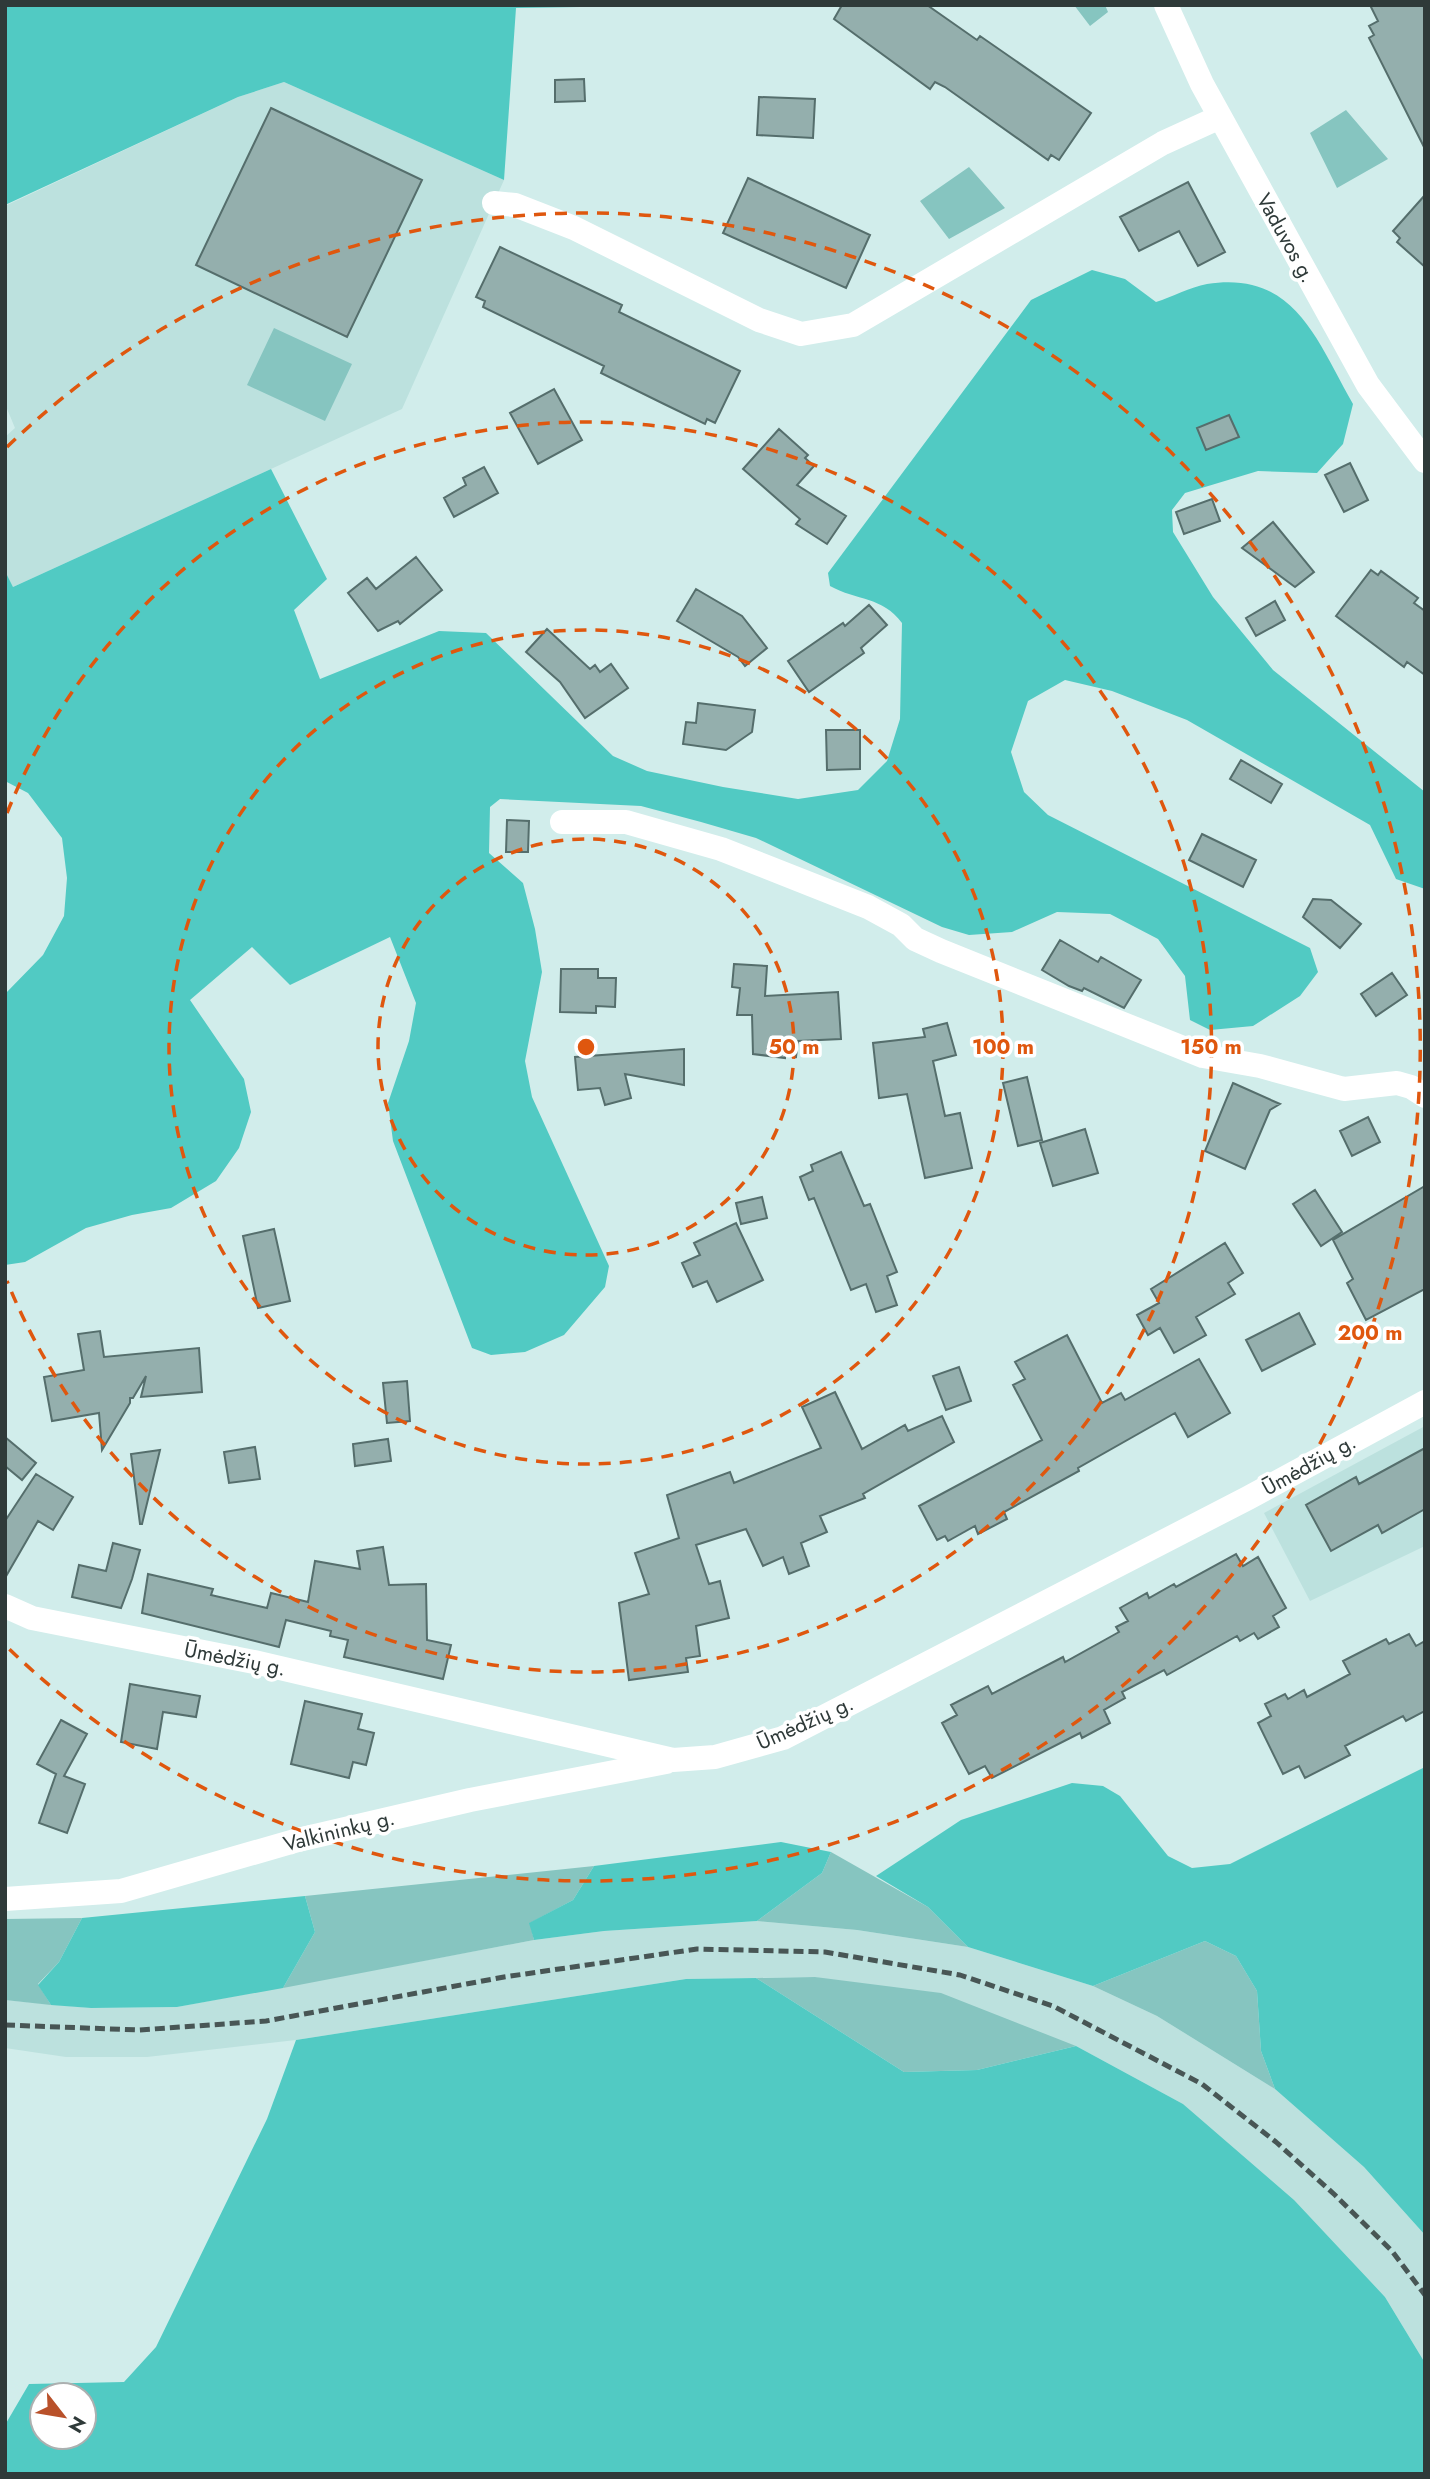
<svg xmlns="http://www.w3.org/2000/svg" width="1430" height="2479" viewBox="0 0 1430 2479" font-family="Jost,sans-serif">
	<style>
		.built { fill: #bce1de }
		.green { fill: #86c5c0 }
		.forest { fill: #51cac3; fill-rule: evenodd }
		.building { fill: #94afad; stroke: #556e6c; stroke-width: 2 }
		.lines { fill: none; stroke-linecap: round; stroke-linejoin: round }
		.street { stroke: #fff; stroke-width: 24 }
		.rail { stroke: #485655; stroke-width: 5; stroke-dasharray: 10 5; stroke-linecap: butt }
		.ring { fill: none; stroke: #df570e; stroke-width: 3.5; stroke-dasharray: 12 9 }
		.labels { text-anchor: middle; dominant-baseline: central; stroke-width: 7; stroke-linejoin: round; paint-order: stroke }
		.street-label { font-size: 21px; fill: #2f3a39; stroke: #fff }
		.centre { fill: #df570e; stroke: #fff; stroke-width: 3.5 }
		.ring-label { font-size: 21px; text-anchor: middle; font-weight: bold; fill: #df570e; stroke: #fff; stroke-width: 7; stroke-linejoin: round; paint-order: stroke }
	</style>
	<rect width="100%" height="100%" fill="#d1edeb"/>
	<!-- built -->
	<path class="built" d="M284,82L504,180L402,409L13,587L5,571V437L15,428L5,404V206L238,97Z
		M1425,1426V1546L1310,1601L1264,1513Z
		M757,1921L857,1930L968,1947L1093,1986L1157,2016L1275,2089L1364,2167L1425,2235V2363L1385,2297L1183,2104L1076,2046L815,1977L686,1979L296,2040L147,2057H66L5,2048V2000L91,2008L177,2007L534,1940L604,1931Z"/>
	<!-- green -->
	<path class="green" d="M1074,5H1105L1108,12L1090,26Z
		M1346,110L1388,159L1337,188L1310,133Z
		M969,167L1005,208L949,239L920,201Z
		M274,328L352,364L325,421L247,385Z
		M831,1852L928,1907L968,1947L857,1930L757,1921L822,1873Z
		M594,1866L573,1900L530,1923L534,1940L283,1988L315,1932L305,1896Z
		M82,1918L59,1962L38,1984L51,2005L5,2000V1919Z
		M1205,1941L1236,1956L1257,1991L1261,2051L1275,2089L1157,2016L1093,1986Z
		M815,1977L941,1993L1076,2046L977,2070L904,2072L756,1978Z"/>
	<!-- forest -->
	<path class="forest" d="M9,5H708L516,8L504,180L284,82L238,97L5,205V8Z
		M1092,270L1125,279L1156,302C1172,297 1190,287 1207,284C1295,270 1317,341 1353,404L1343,444L1317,473L1258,471L1185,493L1172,510L1173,532L1213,597L1273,670L1425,792V889L1396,879L1370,825L1187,720L1112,691L1065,680L1028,701L1011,752L1024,792L1048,815L1310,948L1318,972L1300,996L1253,1026L1210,1030L1190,1020L1185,976L1158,939L1110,914L1057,912L1012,932L969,935L942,927L756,838L701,822L641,806L500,799L490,807L489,853L523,883L535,929L542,972L525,1061L532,1097L609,1266L605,1287L564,1335L525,1352L491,1355L472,1348L393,1141L388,1103L409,1041L416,1003L390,937L290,985L252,947L190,1000L244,1079L251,1112L239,1148L216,1181L171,1208L132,1215L86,1228L25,1262L5,1265V994L43,955L64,916L67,878L62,838L28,793L5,781V571L13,587L271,469L327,579L294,610L320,679L439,631L486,633L613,756L647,771L723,787L798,799L858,790L887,761L900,719L902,623C882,596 857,601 830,586L828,573L1031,300Z
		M1425,1767V2235L1364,2167L1275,2089L1261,2051L1257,1991L1236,1956L1205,1941L1093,1986L968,1947L928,1907L876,1876L961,1820L1072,1783L1103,1786L1120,1796L1168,1856L1192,1868L1230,1864Z
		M781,1842L831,1852L822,1873L757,1921L604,1931L534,1940L529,1923L573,1900L594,1866Z
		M305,1896L315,1932L283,1988L177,2007L91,2008L51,2005L38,1985L59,1962L82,1918Z
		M756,1978L904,2072L977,2070L1076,2046L1183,2104L1294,2200L1385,2297L1425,2363V2474H5V2425L29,2384L124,2382L156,2347L267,2119L296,2040L686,1979ZM84,2395V2437H42V2395Z"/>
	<!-- building -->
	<path class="building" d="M842,5H927L977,40L980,36L1091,113L1059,160L1051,155L1048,160L945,87L935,82L930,89L834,19Z
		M1370,5H1425V149L1369,38L1374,35L1369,26L1378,21Z
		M584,79L585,101L555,102V80Z
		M759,97L815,99L813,138L757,135Z
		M271,108L422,180L347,337L196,265Z
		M748,178L870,235L846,288L723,233Z
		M1188,182L1225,252L1198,266L1179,231L1139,251L1120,217Z
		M1425,195V267L1397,242L1400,238L1393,231Z
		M500,247L622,305L619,312L740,371L715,423L707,419L705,424L664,404L601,373L604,366L483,307L485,301L476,297Z
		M554,389L582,440L538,464L510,413Z
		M1229,415L1239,437L1206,450L1197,428Z
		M779,429L808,455L805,458L814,466L797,485L846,516L827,544L796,524L800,519L743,469Z
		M1350,463L1368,500L1344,512L1325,475Z
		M484,467L498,493L454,517L444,498L466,485L463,478Z
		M1212,499L1220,521L1184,534L1176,512Z
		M1273,522L1314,572L1295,587L1242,548Z
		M416,557L442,590L400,624L398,621L378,631L348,593L367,578L376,589Z
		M1371,570L1378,575L1381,571L1418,598L1414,603L1425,611V675L1407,662L1404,667L1336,616Z
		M696,589L742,616L767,648L745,666L738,657L677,621Z
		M1275,601L1285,620L1256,636L1246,618Z
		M869,605L887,625L861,648L864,653L809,692L788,661L843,623L845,626Z
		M547,629L590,669L595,665L600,672L611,664L628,688L585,718L560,682L526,652Z
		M698,703L755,710L752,732L726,750L683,744L686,722L696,723Z
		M826,730H860V769L827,770Z
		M1241,760L1282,784L1271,803L1230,779Z
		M507,820L529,821L528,852H506Z
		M1202,834L1256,860L1243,887L1189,860Z
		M1313,899L1331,900L1361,924L1340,948L1303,917Z
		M1060,940L1098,962L1101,957L1141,980L1124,1008L1084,988L1082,991L1069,986L1042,970Z
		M734,964L767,966L765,996L838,992L841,1039L798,1041L796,1057L785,1055V1058L753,1054L752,1015H737L740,988L732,987Z
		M561,969H598V978H616L615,1007L596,1006V1013L560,1012Z
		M1392,973L1407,995L1376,1016L1361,994Z
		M947,1023L956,1055L933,1061L945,1116L960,1113L972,1168L925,1178L907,1094L879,1098L873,1043L925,1037L923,1029Z
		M684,1049V1085L625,1074L631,1098L605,1105L600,1088L578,1090L575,1057Z
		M1027,1077L1042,1140L1018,1146L1003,1083Z
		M1233,1083L1280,1104L1270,1110L1245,1169L1205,1151Z
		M1368,1117L1380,1142L1352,1156L1340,1131Z
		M1085,1129L1098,1173L1053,1186L1040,1143Z
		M841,1152L864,1206L870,1204L897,1272L887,1276L897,1305L876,1312L866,1284L851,1290L814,1198L809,1200L800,1177L813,1171L811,1165Z
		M1425,1186V1289L1366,1320L1347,1283L1353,1279L1333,1240Z
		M1315,1190L1342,1232L1321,1246L1293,1204Z
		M762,1197L767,1218L741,1224L736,1203Z
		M736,1223L763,1280L717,1302L707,1281L693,1287L682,1263L700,1255L694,1243Z
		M274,1229L290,1301L258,1308L243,1236Z
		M1225,1243L1243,1273L1228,1283L1235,1294L1196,1317L1206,1335L1174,1353L1160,1328L1148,1335L1137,1315L1159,1303L1151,1289Z
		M1299,1313L1315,1344L1262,1371L1246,1340Z
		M100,1331L104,1357L199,1348L202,1392L141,1397L146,1376L133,1398H130V1403L102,1450L99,1413L52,1421L44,1377L84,1370L78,1334Z
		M1067,1335L1102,1403L1121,1393L1125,1400L1199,1359L1230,1413L1188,1437L1175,1413L1078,1468L1079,1471L1004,1512L1007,1519L978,1534L975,1526L948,1541L945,1536L937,1540L919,1506L1042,1440L1013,1385L1025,1379L1015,1362Z
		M959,1367L971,1401L946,1410L933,1376Z
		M407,1381L410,1421L387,1423L383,1383Z
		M835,1392L862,1449L905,1425L908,1431L942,1416L954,1442L863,1494L865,1498L820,1516L827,1532L801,1543L809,1566L789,1574L783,1557L763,1566L746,1529L696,1545L709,1584L720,1581L729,1618L696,1626L700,1656L686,1658L688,1672L629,1680L619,1603L649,1594L635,1553L679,1538L667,1495L730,1472L734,1483L821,1448L802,1407Z
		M5,1437L36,1463L22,1480L5,1466Z
		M388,1439L391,1461L355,1466L353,1444Z
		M255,1447L260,1479L229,1483L224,1452Z
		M1425,1448V1509L1382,1533L1378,1525L1331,1551L1306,1505L1356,1477L1359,1484Z
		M160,1450L142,1524H140L131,1454Z
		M36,1474L73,1497L53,1530L38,1521L5,1578V1521Z
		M113,1543L140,1550L132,1579L121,1608L72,1597L79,1565L106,1571Z
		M383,1547L389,1585L426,1584L427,1640L451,1645L443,1679L344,1657L348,1640L330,1636L331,1631L286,1620L279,1647L142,1613L148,1574L213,1589L211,1595L267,1608L271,1593L308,1602L315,1561L360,1569L357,1551Z
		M1236,1554L1243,1566L1258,1557L1286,1608L1273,1616L1279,1627L1258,1639L1254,1633L1240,1641L1237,1636L1167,1675L1164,1670L1122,1692L1125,1698L1104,1710L1110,1723L1082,1738L1080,1733L992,1778L985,1766L969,1774L942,1723L957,1715L951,1705L988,1686L992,1694L1063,1657L1065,1662L1119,1632L1116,1627L1128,1621L1120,1608L1147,1593L1149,1598L1174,1584L1176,1587Z
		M1409,1634L1416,1646L1425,1641V1711L1406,1721L1403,1716L1345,1746L1350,1755L1305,1778L1299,1766L1283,1774L1258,1723L1271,1716L1265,1704L1285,1694L1288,1699L1304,1690L1307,1697L1350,1674L1343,1661L1386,1639L1389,1644Z
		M130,1684L200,1696L196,1717L163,1712L157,1749L121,1742Z
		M305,1701L362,1714L358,1729L374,1733L366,1765L353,1762L349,1778L291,1764Z
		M61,1720L87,1734L64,1776L85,1784L67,1833L39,1823L56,1774L37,1764Z"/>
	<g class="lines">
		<!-- street -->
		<path class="street" d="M1166,5L1202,84L1368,385L1425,461
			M494,203L515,205L574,228L759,320L801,334L853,325L1163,143L1220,117
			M562,822H626L721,849L868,907L901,925L915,939L941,951L1203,1056L1260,1066L1344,1089L1397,1083L1411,1087L1425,1096
			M5,1606L32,1618L254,1662L673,1760L715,1757L783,1738L1248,1498L1425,1402
			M5,1899L121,1891L298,1840L470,1800L666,1762"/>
		<!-- rail -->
		<path class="rail" d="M5,2025L139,2030L266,2021L504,1977L697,1949L825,1952L960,1975L1053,2006L1202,2084L1276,2142L1335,2195L1392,2251L1425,2295"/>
	</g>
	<!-- distance rings -->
	<g class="ring">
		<circle cx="586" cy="1047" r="208"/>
		<circle cx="586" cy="1047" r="417"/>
		<path d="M7 813A625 625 0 1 1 7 1281"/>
		<path d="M7 447A834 834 0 1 1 7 1647"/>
	</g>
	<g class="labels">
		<!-- street labels -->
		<g class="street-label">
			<text transform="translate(1286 238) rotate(61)">Vaduvos g.</text>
			<text transform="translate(1309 1465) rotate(-29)">Ūmėdžių g.</text>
			<text transform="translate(235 1659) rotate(11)">Ūmėdžių g.</text>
			<text transform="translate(805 1723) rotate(-24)">Ūmėdžių g.</text>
			<text transform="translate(339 1831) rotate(-14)">Valkininkų g.</text>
		</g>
	</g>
	<circle cx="586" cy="1047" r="10" class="centre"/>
	<g class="ring-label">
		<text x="794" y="1054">50 m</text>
		<text x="1003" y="1054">100 m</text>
		<text x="1211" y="1054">150 m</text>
		<text x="1370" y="1340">200 m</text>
	</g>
	<!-- border -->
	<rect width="1430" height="2479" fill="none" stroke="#2f3a39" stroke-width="14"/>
	<!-- north arrow -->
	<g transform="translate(63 2416) rotate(121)"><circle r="33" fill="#ffffff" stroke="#acb0b0" stroke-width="2"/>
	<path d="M0-5L12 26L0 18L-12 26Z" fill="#b9512a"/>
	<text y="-10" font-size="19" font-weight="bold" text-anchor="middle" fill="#2f3a39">N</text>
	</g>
</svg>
